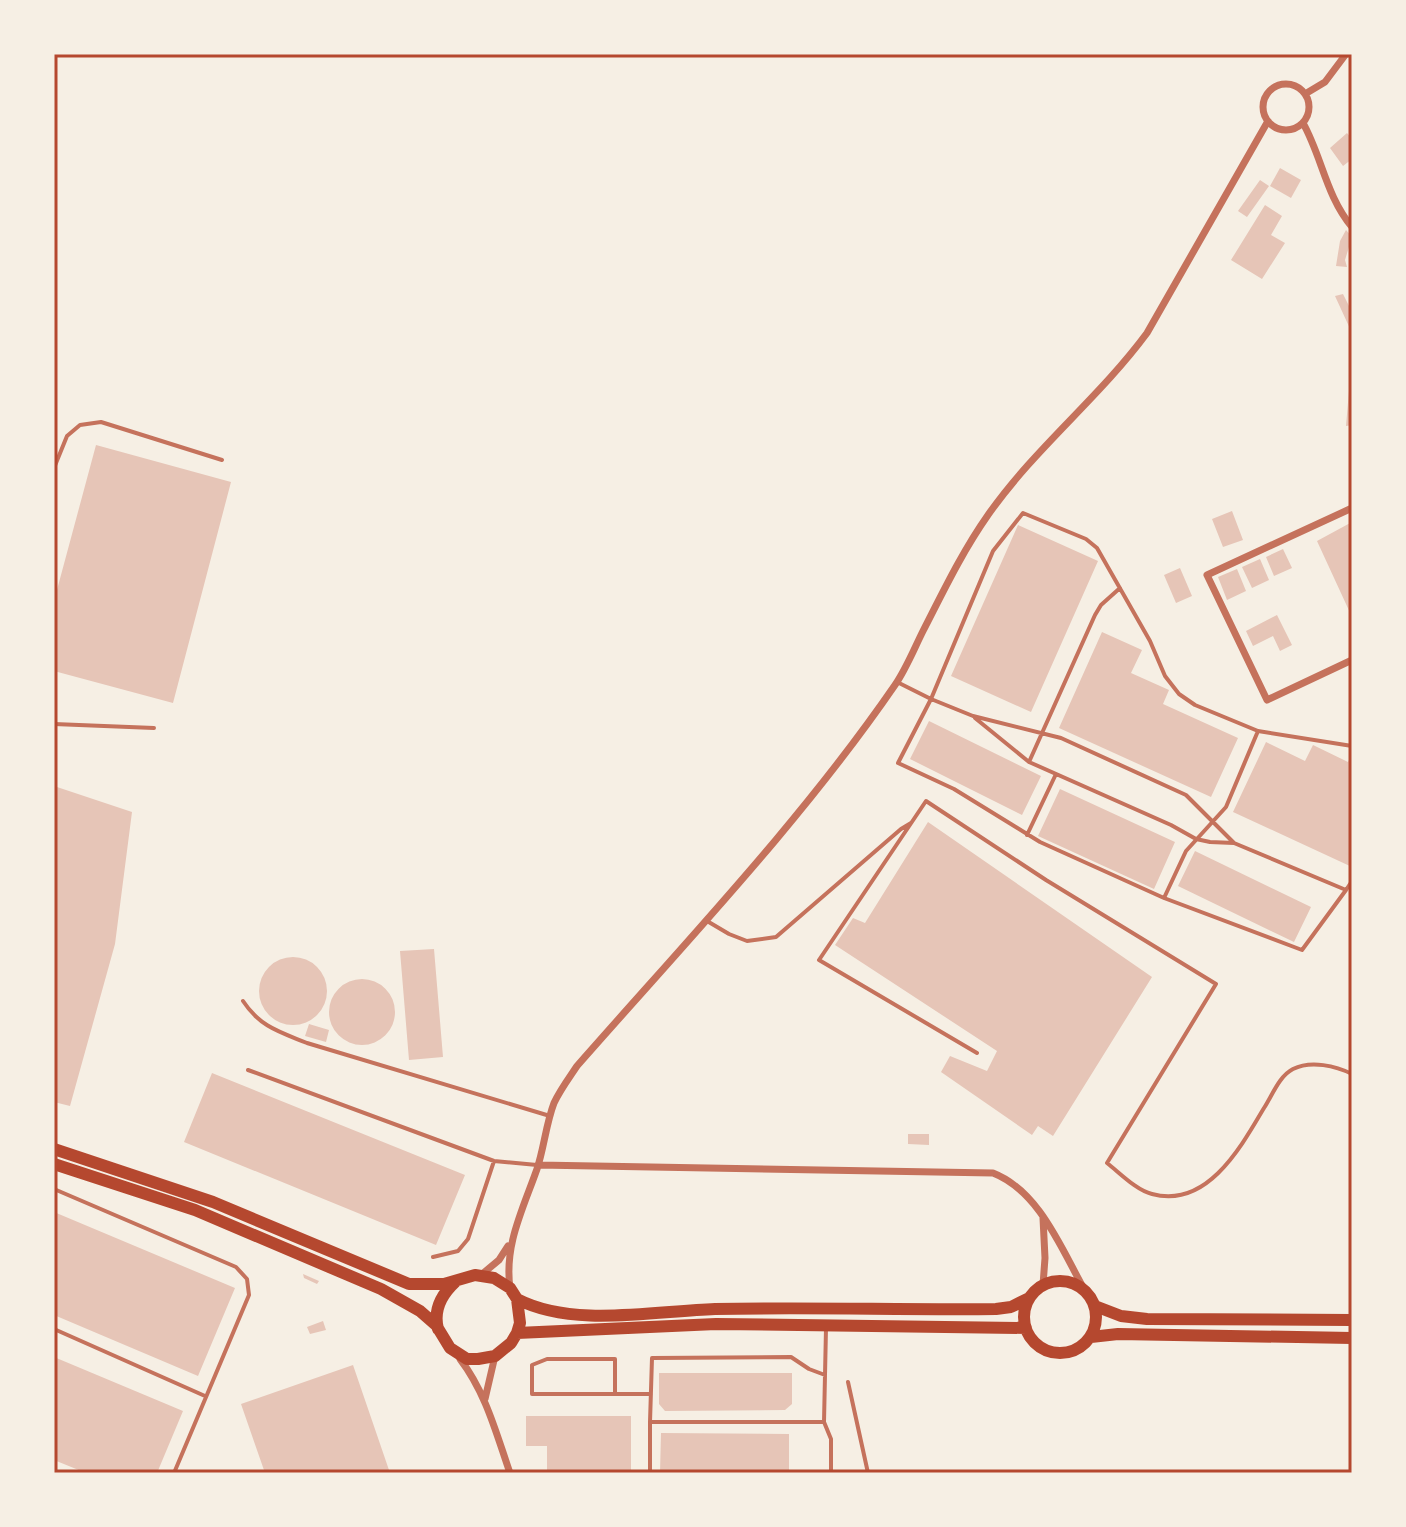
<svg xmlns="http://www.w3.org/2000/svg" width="1406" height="1527" viewBox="0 0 1406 1527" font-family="'Zilla Slab',serif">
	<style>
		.building { fill: #e6c5b7 }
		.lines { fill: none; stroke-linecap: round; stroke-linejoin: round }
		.service { stroke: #c5725c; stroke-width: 4 }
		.minor { stroke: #c5725c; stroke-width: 7 }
		.primary { stroke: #b5482f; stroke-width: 12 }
		.neatline { fill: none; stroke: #b5482f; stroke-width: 3 }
	</style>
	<rect width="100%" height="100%" fill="#f6efe4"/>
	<!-- building -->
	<path class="building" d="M1347,133L1352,139V159L1343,166L1330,148Z
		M1280,168L1301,180L1291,198L1270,186Z
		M1260,180L1269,186L1247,217L1238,211Z
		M1265,205L1282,216L1271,235L1285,243L1262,279L1231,260Z
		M1346,230L1352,237L1345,260L1347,267L1336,266L1340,241Z
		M1343,294L1352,312V333L1335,296Z
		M1350,379H1352V425L1346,426Z
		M96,445L231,482L173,703L54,671V601Z
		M1232,511L1243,540L1223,547L1212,519Z
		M1352,522V617L1317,541Z
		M1018,525L1098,561L1031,712L951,676Z
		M1283,549L1292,568L1274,576L1266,557Z
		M1260,559L1269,580L1252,588L1242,567Z
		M1180,568L1192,596L1176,603L1164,575Z
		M1237,569L1246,591L1227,600L1218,577Z
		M1277,615L1292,645L1280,651L1273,636L1253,646L1246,631Z
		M1102,632L1142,650L1131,673L1169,690L1163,704L1238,738L1211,797L1059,728Z
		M929,721L1041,776L1022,815L910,759Z
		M1266,742L1305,761L1313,745L1348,762L1352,754V867L1233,812Z
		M54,786L132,812L115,944L70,1106L54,1102Z
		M1060,789L1175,842L1154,889L1038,836Z
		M928,822L1152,977L1053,1136L1038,1126L1032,1135L941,1072L950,1056L987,1071L997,1051L835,945L853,918L865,923Z
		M1195,851L1311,907L1294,942L1178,886Z
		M434,949L443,1057L409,1060L400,951Z
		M259 991a34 34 0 1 1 68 0a34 34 0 1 1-68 0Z
		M329 1012a33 33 0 1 1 66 0a33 33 0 1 1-66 0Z
		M309,1024L329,1030L326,1042L305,1036Z
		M212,1073L465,1175L436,1245L184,1142Z
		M908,1134H929V1145L908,1144Z
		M54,1212L235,1288L198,1376L54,1315Z
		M303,1274L319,1281L317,1284L304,1278Z
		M323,1321L326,1330L310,1334L307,1327Z
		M54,1357L183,1411L157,1473H86L54,1460Z
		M353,1365L390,1473H265L241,1404Z
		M659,1373H792V1404L785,1410L665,1411L659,1404Z
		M526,1416H631V1473H547V1446H526Z
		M661,1433L789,1434V1473H660Z"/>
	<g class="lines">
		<!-- service -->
		<path class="service" d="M54,468L67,436L80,425L101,422L222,460
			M1120,588L1101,605L1095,615L1029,762L1171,825L1196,839L1210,842L1234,843
			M897,682L931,699L973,716L1061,738L1186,795L1234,843L1346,890L1352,881
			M975,718L1029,762
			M54,724L154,728
			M1258,731L1226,807L1186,851L1164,898L1040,842L954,789L898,763L931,699L993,551L1023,513L1086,539L1097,548L1150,641L1165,676L1179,694L1195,705L1258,731L1352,746
			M1027,835L1056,774
			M1164,898L1302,950L1346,890
			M707,921L729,934L747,941L776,937L901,829L911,823
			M243,1001C260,1027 280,1032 307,1043L550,1116
			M977,1053L819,960L926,801L1046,880L1216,984L1107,1163C1120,1173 1136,1190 1152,1194C1207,1209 1241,1147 1264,1108C1272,1096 1279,1076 1293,1069C1311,1060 1336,1066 1352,1074
			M248,1070L494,1161L537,1165
			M54,1189L236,1267L247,1279L249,1295L174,1473
			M433,1257L458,1251L468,1239L494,1161
			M826,1328L824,1422L831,1439V1473
			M54,1329L205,1396
			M848,1382L868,1473
			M615,1394V1359H547L532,1365V1394H651
			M650,1422L652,1358L791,1357L809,1369L825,1375
			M54,1473H55
			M650,1473V1422H824
			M808,1473L831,1472"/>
		<!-- minor -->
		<path class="minor" d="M1263 107a23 23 0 1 1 46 0a23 23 0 1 1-46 0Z
			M1305,94L1325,82L1346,54
			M1303,123C1322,157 1326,196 1352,227
			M1352,508L1207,575L1267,700L1352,660
			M538,1165L993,1173C1039,1191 1061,1248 1084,1289
			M1043,1218L1045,1258L1043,1285
			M481,1275L499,1260L508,1246
			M510,1288C504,1245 523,1209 537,1169C544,1148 546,1124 554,1103C560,1090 569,1078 577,1066C684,944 803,819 895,685C906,669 914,649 923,631C943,592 962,552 988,515C1034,449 1099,398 1147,333L1268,121
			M460,1359C486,1393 496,1433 510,1473
			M485,1399L495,1356"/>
		<!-- primary -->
		<path class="primary" d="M54,1149L213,1202L409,1284H444L475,1275L494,1278L510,1288L517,1299L520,1323L517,1333L511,1343L495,1356L478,1359H467L450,1348L436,1325L420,1311L381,1289L195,1210L54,1164
			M1024 1317a36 36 0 1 1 72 0a36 36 0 1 1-72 0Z
			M517,1299C573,1328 654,1311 715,1309C809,1307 903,1310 996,1309L1011,1307L1029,1298
			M1095,1306L1121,1316L1147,1319L1352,1320
			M438,1329C433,1310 441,1295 455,1282
			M517,1333L716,1324L1026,1328
			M1091,1337L1118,1334L1352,1338"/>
	</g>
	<!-- border -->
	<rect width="1406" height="1527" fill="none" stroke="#f6efe4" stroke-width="112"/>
	<rect x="56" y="56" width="1294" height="1415" class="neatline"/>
</svg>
